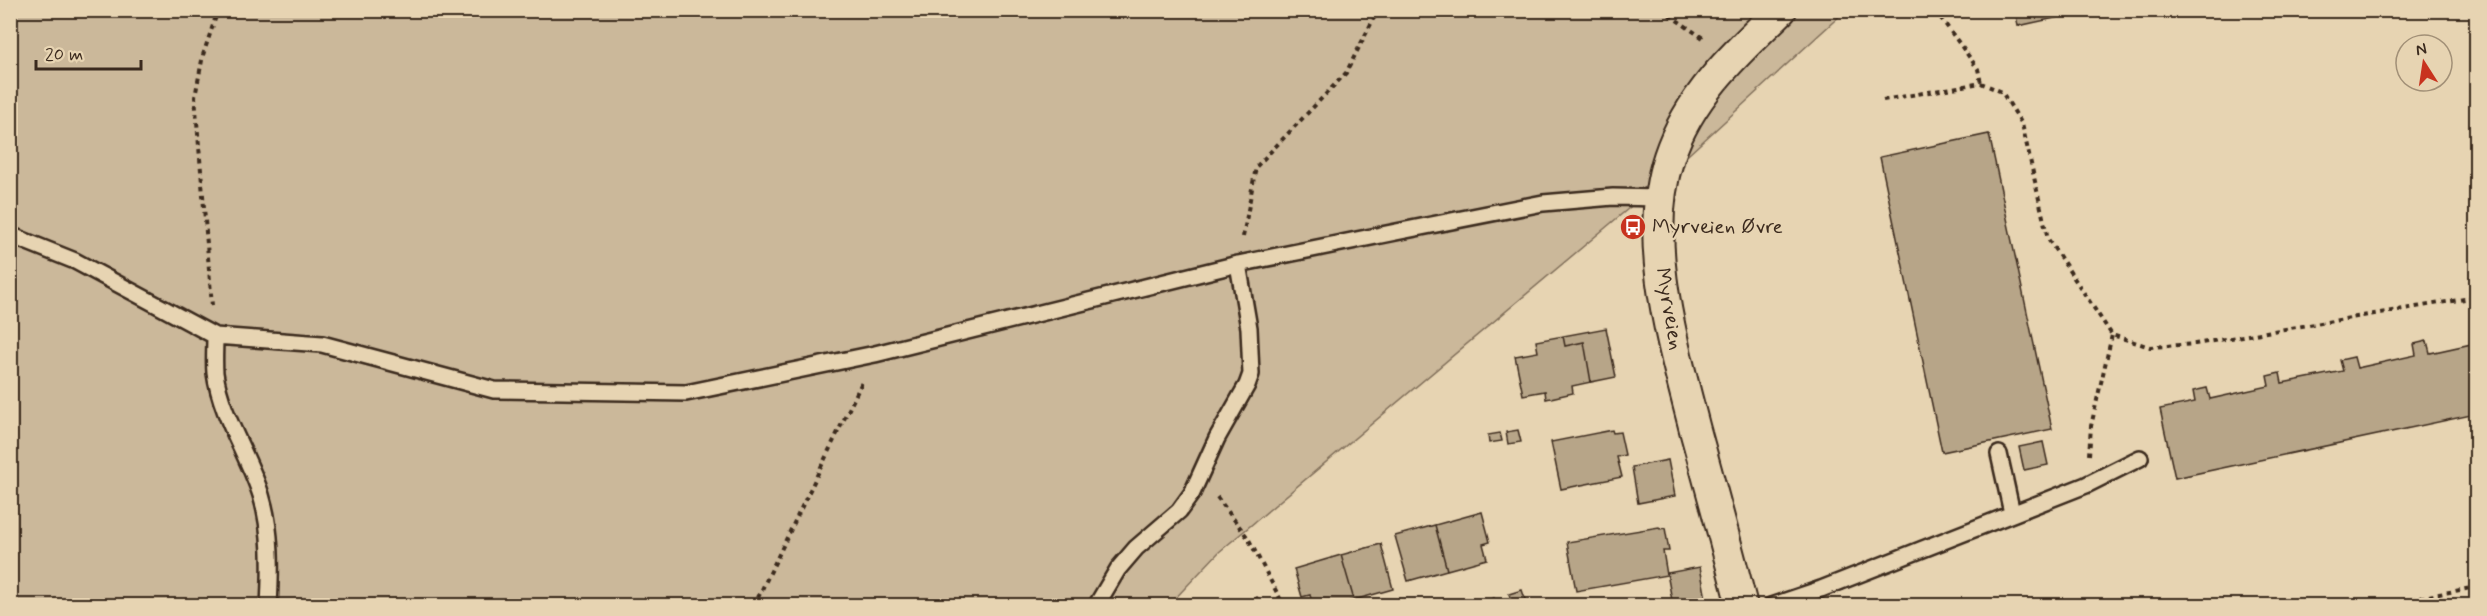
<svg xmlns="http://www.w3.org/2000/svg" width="2487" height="616" viewBox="0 0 2487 616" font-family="Mynerve,sans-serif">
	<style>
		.green { fill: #cbb89a; stroke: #83715c; stroke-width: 1.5 }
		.building { fill: #b7a588; stroke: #3b2a1e; stroke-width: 1.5 }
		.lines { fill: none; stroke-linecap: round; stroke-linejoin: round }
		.service-casing { stroke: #3b2a1e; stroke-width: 20 }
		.minor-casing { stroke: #3b2a1e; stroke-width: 34 }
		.path { stroke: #3b2a1e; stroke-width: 4; stroke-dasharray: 4.5 4.5; stroke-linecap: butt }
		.service { stroke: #e7d4b2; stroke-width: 15 }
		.minor { stroke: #e7d4b2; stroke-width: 30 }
		.labels { text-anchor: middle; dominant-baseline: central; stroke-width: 4.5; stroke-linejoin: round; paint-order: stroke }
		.poi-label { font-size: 21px; fill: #3b2a1e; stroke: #e7d4b2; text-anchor: start }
		.street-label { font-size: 21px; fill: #3b2a1e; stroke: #e7d4b2 }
	</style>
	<rect width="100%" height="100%" fill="#e7d4b2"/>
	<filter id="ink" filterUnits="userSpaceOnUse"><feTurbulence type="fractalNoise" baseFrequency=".0167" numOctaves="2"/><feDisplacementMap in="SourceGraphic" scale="12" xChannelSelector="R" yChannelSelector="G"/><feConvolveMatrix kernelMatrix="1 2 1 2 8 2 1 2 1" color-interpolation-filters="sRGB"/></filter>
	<g filter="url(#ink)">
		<!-- green -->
		<path class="green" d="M10,11H1845L1641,198L1219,552L1168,606L11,605Z"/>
		<!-- building -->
		<path class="building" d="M2015,10H2092L2018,26Z
			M1989,134L2052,429L1942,452L1880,157Z
			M1606,328L1616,377L1591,382L1584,342L1565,346L1563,336Z
			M1563,336L1565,346L1584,342L1591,382L1572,386L1573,393L1546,399L1545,391L1523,395L1515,356L1538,352L1536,341Z
			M2427,341L2430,353L2476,343V414L2175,478L2160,409L2195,402L2193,391L2207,388L2210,399L2269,386L2267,376L2280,373L2282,383L2343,371L2340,360L2354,357L2357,368L2416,355L2414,344Z
			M1518,430L1521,442L1508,444L1506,432Z
			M1612,430L1613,433L1620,432L1625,455L1617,457L1622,477L1561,489L1551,442Z
			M1500,433L1502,441L1489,443L1488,435Z
			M2043,442L2048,465L2024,470L2019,447Z
			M1668,460L1675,496L1638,503L1632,467Z
			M1482,512L1490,542L1483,544L1487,559L1447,570L1435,525Z
			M1435,525L1447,570L1408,581L1395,536Z
			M1659,527L1660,529L1665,528L1669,551H1663L1667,575L1576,591L1567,542Z
			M1381,544L1393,589L1354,600L1341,555Z
			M1341,555L1354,600L1334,606H1313L1310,595L1302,597L1294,569Z
			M1700,567L1707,604L1673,606L1667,573Z
			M1522,590L1526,602L1513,606L1509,594Z
			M1257,597L1265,606H1247Z
			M1494,598L1497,604L1500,603V606H1482V603Z"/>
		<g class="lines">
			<!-- service casing -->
			<g class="service-casing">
				<path id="service" d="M10,235L75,261L215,336L322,344L494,390L686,393L875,354L1238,264L1401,231L1543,203L1613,197L1660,198
					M215,336C215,348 214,361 215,373C221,416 248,454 261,495C272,531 271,568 269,606
					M1999,454L2012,513
					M1096,606L1118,569L1136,548L1179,511L1192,493L1217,438L1247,385L1251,374L1249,328L1238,264
					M1771,606L1821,589L2086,485L2140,458"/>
			</g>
			<!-- minor casing -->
			<g class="minor-casing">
				<path id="minor" d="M1742,606C1727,547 1711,488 1695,430C1674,347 1641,241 1669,157C1689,96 1736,53 1781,10"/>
			</g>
			<!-- path -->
			<path class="path" d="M1662,10L1706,40
				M1935,10L1978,69L1981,83
				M1883,100L1981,83L2002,92L2022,124L2048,239L2112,335L2150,347L2195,344L2476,297
				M1243,237L1256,167L1346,73L1378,10
				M212,306L195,97L203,55L218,10
				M2089,455L2091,426L2112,335
				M1217,497L1248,538L1284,606
				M754,606L862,382
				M2376,606L2476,587"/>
			<!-- service -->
			<use href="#service" class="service"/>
			<!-- minor -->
			<use href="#minor" class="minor"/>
		</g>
	</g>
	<!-- icons -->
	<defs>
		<g id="bus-disc" transform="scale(1.35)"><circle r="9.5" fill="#c8321e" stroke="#e7d4b2"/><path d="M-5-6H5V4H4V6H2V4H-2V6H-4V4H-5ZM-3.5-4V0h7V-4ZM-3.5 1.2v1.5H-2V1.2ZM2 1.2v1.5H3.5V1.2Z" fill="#fff"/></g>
	</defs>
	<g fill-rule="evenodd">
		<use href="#bus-disc" x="1633" y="227"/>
	</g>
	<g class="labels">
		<!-- poi labels -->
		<g class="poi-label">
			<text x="1652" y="227">Myrveien Øvre</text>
		</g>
		<!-- street labels -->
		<g class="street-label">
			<text transform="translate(1669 309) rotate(80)">Myrveien</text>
		</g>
	</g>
	<!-- margin -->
	<rect width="2487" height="616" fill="none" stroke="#e7d4b2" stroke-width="36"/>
	<rect x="18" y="18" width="2451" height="580" fill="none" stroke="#3b2a1e" stroke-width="2" filter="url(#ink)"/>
	<!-- north arrow -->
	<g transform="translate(2424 63) rotate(348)"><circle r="28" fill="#e7d4b2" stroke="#a29077" stroke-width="1.5"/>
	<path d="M0-4.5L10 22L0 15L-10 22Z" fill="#c8321e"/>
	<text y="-9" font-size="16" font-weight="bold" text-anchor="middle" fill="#3b2a1e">N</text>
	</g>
	<!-- scale -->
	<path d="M36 60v9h105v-9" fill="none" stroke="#3b2a1e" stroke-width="3"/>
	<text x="45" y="60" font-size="18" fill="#3b2a1e" stroke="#e7d4b2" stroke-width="4.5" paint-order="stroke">20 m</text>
</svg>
